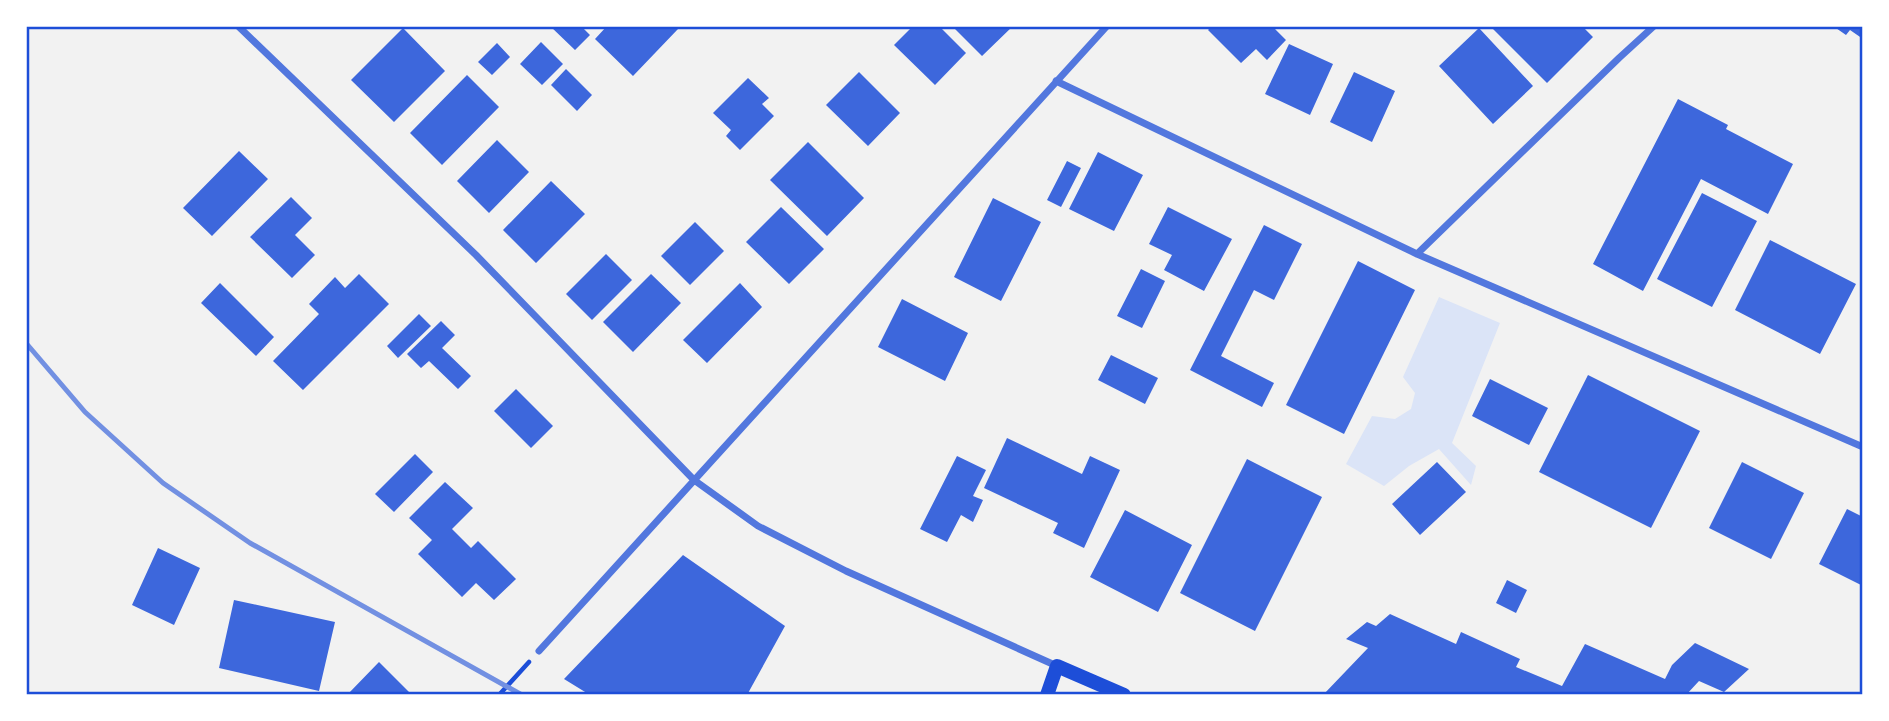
<svg xmlns="http://www.w3.org/2000/svg" width="1889" height="721" viewBox="0 0 1889 721" font-family="'Playfair Display',serif">
	<style>
		.green { fill: #dbe4f7 }
		.building { fill: #3d67dc }
		.lines { fill: none; stroke-linecap: round; stroke-linejoin: round }
		.path { stroke: #1d4ed8; stroke-width: 4.5 }
		.minor { stroke: #5277de; stroke-width: 7 }
		.secondary { stroke: #1d4ed8; stroke-width: 14 }
		.rail { stroke: #7290e2; stroke-width: 5 }
		.neatline { fill: none; stroke: #1d4ed8; stroke-width: 2.5 }
	</style>
	<rect width="100%" height="100%" fill="#f2f2f2"/>
	<!-- green -->
	<path class="green" d="M1439,297L1500,323L1452,443L1476,466L1471,485L1439,449L1409,466L1384,486L1346,464L1372,416L1395,419L1411,409L1415,393L1403,377Z"/>
	<!-- building -->
	<path class="building" d="M550,26H581L590,35L575,50Z
		M607,26H675L678,29L633,76L595,39Z
		M913,26H939L966,53L935,85L894,45Z
		M952,26H1013L982,56Z
		M1212,26H1278L1275,29L1286,40L1267,60L1256,49L1241,63L1208,30Z
		M1490,26H1582L1593,37L1547,83Z
		M1833,26H1863V39L1850,30L1846,35Z
		M403,28L445,71L394,122L351,80Z
		M1479,28L1533,86L1493,124L1439,66Z
		M541,42L563,64L542,85L520,64Z
		M497,43L510,57L492,75L478,62Z
		M1289,44L1333,64L1310,115L1265,94Z
		M566,69L592,95L577,111L551,85Z
		M859,72L900,113L868,146L826,105Z
		M1354,72L1395,91L1372,142L1330,122Z
		M467,75L499,107L442,165L410,133Z
		M748,78L769,98L762,104L774,116L740,150L726,136L731,130L713,113Z
		M1678,99L1728,125L1726,129L1793,164L1768,214L1701,179L1643,291L1593,264Z
		M497,140L529,172L489,213L457,181Z
		M808,142L864,198L827,236L770,180Z
		M239,151L268,179L212,236L183,208Z
		M1098,152L1143,175L1114,231L1069,209Z
		M1067,161L1081,168L1061,207L1047,200Z
		M551,181L585,214L536,263L503,230Z
		M1702,193L1757,221L1712,307L1657,279Z
		M291,197L312,218L295,235L315,255L292,278L250,237Z
		M993,198L1041,222L1001,301L954,277Z
		M781,207L824,249L789,284L746,242Z
		M1168,207L1232,239L1204,291L1164,270L1172,255L1149,244Z
		M695,222L724,251L690,285L661,256Z
		M1264,225L1302,244L1274,300L1254,290L1221,356L1274,383L1262,407L1190,370Z
		M1770,240L1856,284L1820,354L1735,310Z
		M606,254L632,280L592,320L566,294Z
		M1358,261L1415,290L1344,434L1286,405Z
		M1141,269L1165,281L1142,328L1117,316Z
		M359,274L389,304L303,390L273,361L319,314L309,304L335,277L345,288Z
		M651,274L681,303L633,352L603,322Z
		M220,283L274,337L256,356L201,303Z
		M740,283L762,307L707,363L683,340Z
		M902,299L968,333L945,381L878,347Z
		M419,314L431,326L398,358L387,346Z
		M441,321L455,335L442,348L471,376L458,389L429,361L421,368L407,354Z
		M1111,355L1158,378L1145,404L1098,380Z
		M1588,375L1700,431L1651,528L1539,472Z
		M1490,379L1548,408L1529,445L1472,416Z
		M516,389L553,426L531,448L494,411Z
		M1007,438L1082,474L1090,456L1120,470L1084,548L1053,533L1058,523L984,488Z
		M415,454L433,472L394,512L375,494Z
		M957,456L986,470L973,496L983,500L973,522L961,515L947,542L920,529Z
		M1247,459L1322,497L1255,631L1180,593Z
		M1437,462L1466,492L1420,535L1392,504Z
		M1742,462L1804,493L1771,559L1709,528Z
		M445,482L473,508L452,529L471,548L478,541L516,579L494,600L476,583L462,597L418,554L432,540L409,518Z
		M1847,509L1863,517V586L1819,564Z
		M1125,510L1192,545L1158,612L1090,577Z
		M158,548L200,568L174,625L132,605Z
		M683,555L785,626L747,695H590L564,679Z
		M1507,580L1527,590L1516,613L1496,603Z
		M234,600L335,622L319,691L219,668Z
		M1390,614L1456,644L1461,632L1520,659L1516,667L1562,686L1585,644L1665,679L1672,665L1695,643L1749,669L1724,692L1699,681L1686,695H1411L1409,693L1407,695H1323L1368,648L1346,639L1367,622L1376,626Z
		M379,662L412,695H347Z"/>
	<g class="lines">
		<!-- path -->
		<path class="path" d="M499,695L529,662"/>
		<!-- minor -->
		<path class="minor" d="M238,26L476,255L694,480L758,526L846,571L1057,666
			M1056,81L1417,254L1863,447
			M1417,254L1619,58L1654,26
			M539,651L1107,26"/>
		<!-- secondary -->
		<path class="secondary" d="M1047,695L1057,666L1124,695"/>
		<!-- rail -->
		<path class="rail" d="M26,343L85,412L163,483L250,543L522,695"/>
	</g>
	<!-- border -->
	<rect width="1889" height="721" fill="none" stroke="#ffffff" stroke-width="56"/>
	<rect x="28" y="28" width="1833" height="665" class="neatline"/>
</svg>
